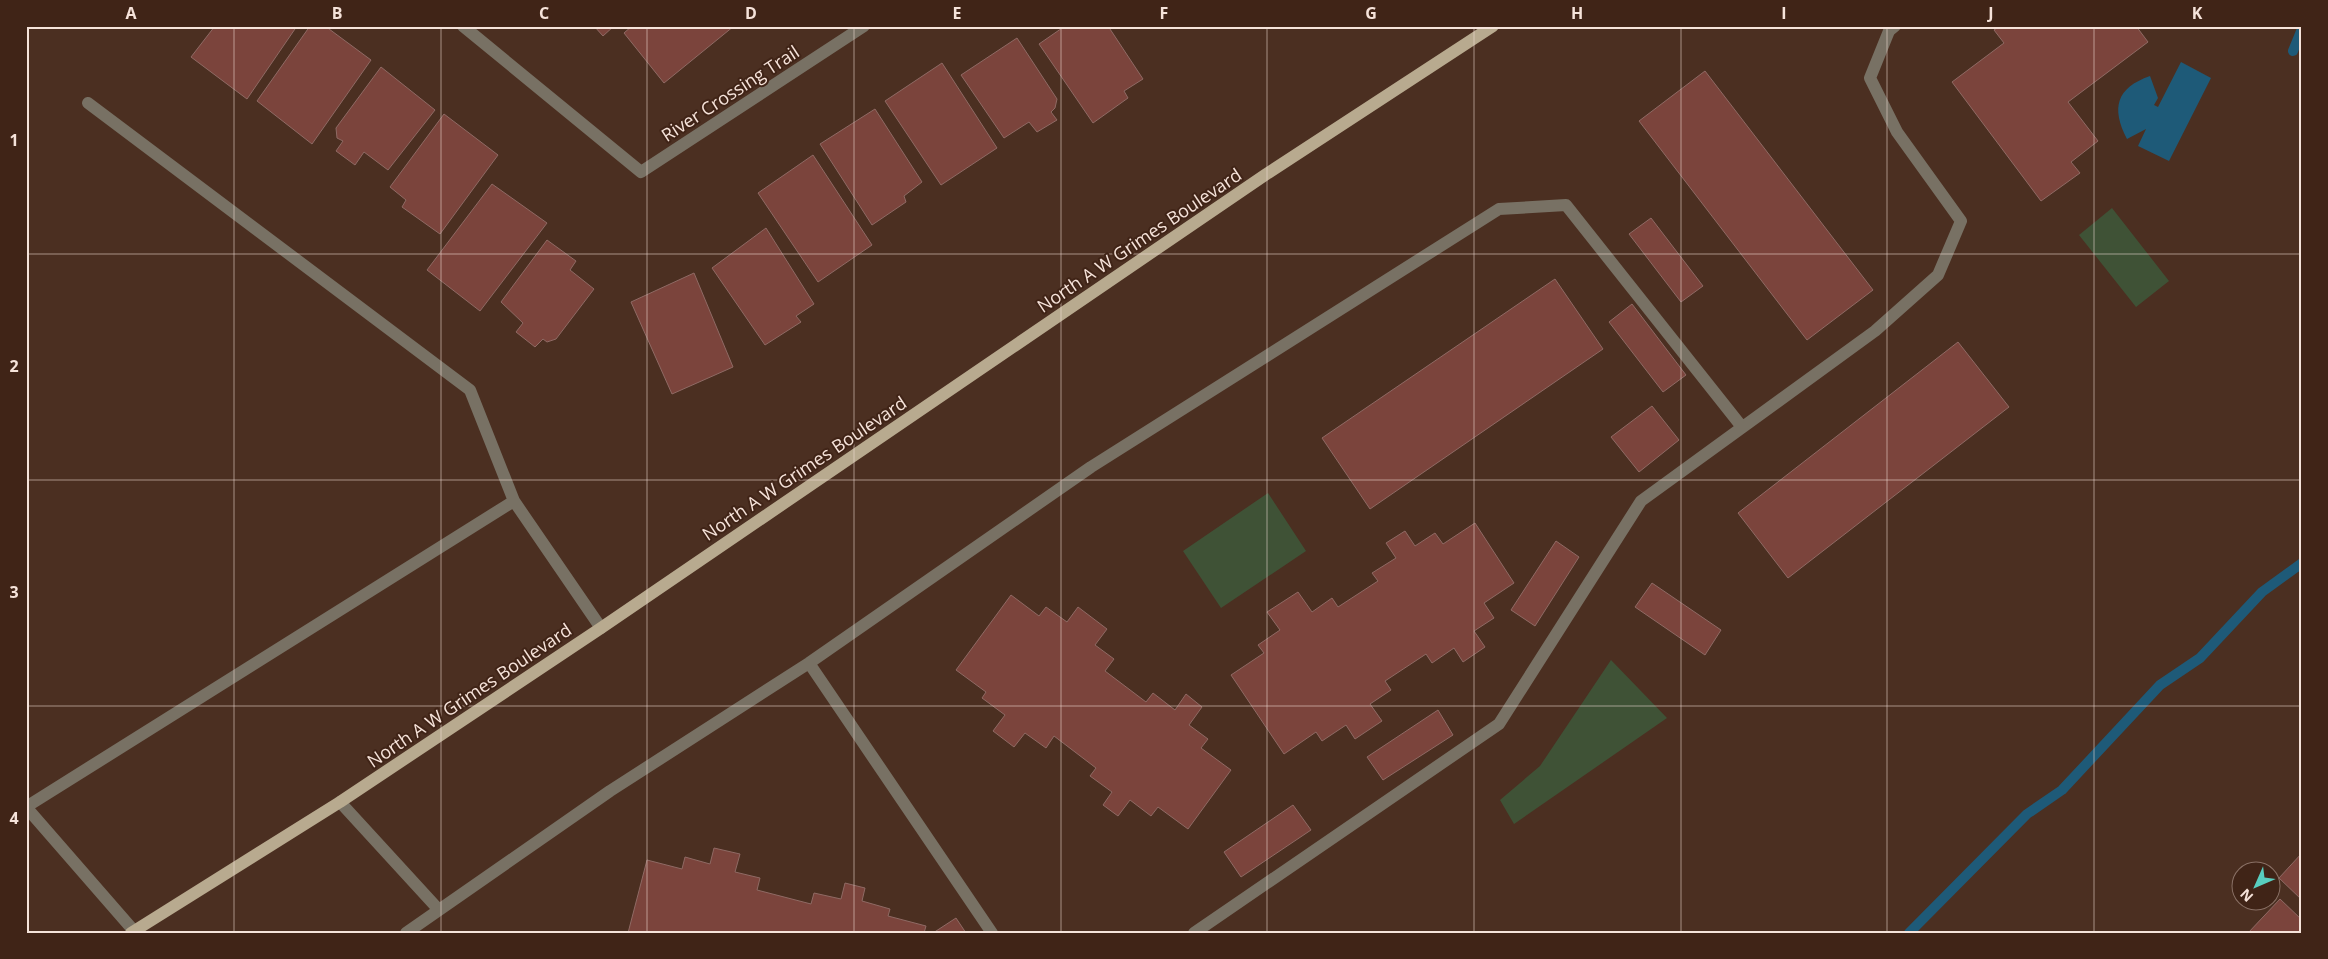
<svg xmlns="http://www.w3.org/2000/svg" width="2328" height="959" viewBox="0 0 2328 959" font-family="'Open Sans',sans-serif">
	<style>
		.green { fill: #3f5236 }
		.water { fill: #1e5a78 }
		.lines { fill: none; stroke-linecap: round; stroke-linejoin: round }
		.stream { stroke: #1e5a78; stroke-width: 10 }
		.building { fill: #7b443c; stroke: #8f6a64 }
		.minor { stroke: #787164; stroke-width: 12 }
		.major { stroke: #b8aa8f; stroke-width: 12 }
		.grid { fill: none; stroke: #f6e3da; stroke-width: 1; stroke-opacity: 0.55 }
		.labels { text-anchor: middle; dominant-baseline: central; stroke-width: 4; stroke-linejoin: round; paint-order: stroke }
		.street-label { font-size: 18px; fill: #f6e3da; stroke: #402417 }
		.neatline { fill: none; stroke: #f6e3da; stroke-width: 2 }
		.grid-label { font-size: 16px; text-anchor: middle; font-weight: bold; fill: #f6e3da }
	</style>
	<rect width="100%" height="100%" fill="#4b2f21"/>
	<!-- green -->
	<path class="green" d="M2112,208L2169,281L2136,307L2079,235Z
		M1268,493L1306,551L1221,608L1183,551Z
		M1611,660L1667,718L1514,824L1500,800L1540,766Z"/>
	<!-- water -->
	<path class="water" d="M2181,62L2211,78L2169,161L2138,146L2146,129L2127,139C2111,108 2116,88 2150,76L2158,98L2154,105L2158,107Z"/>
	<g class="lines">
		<!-- stream -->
		<path class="stream" d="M2293,51L2302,29
			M1909,933L2027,814L2062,790L2160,685L2200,658L2262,592L2302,563"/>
	</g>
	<!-- building -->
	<path class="building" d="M215,26H297L247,99L191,57Z
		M310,26H325L371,60L312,144L257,101Z
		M594,26H614L603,36Z
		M632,26H734L664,83L624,33Z
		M1065,26H1108L1143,79L1124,91L1128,98L1093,123L1039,44Z
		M2000,26H2136L2148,42L2068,102L2098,141L2071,162L2080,173L2041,201L1952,82L2004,43L1994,30Z
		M1017,38L1057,99L1055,108L1051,112L1057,120L1037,132L1029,122L1004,138L961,75Z
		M942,63L997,148L941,185L885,101Z
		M381,67L435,110L388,170L364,152L355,165L336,151L343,141L337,138L336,128Z
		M1705,71L1873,290L1807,340L1639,121Z
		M875,109L922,182L904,196L906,202L872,225L820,144Z
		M444,114L498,155L440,234L402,207L406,200L390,187Z
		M813,155L872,245L818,282L758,193Z
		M492,184L547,223L480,311L427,270Z
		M1651,218L1703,286L1681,302L1629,234Z
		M766,228L814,304L796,316L801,322L765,345L712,268Z
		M547,240L576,261L570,270L594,289L556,339L547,342L543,339L535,347L516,332L523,323L501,302Z
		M694,273L733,367L672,394L631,302Z
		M1555,279L1603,349L1370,509L1322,438Z
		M1632,304L1686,375L1663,392L1609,322Z
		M1958,342L2009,407L1788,578L1738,513Z
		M1652,406L1679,440L1639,472L1611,437Z
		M1475,523L1514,583L1484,603L1494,618L1474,631L1485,647L1463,662L1454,648L1432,663L1426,654L1385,681L1391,690L1370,704L1382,721L1355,739L1346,725L1322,741L1316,732L1284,754L1231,675L1264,653L1258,645L1280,630L1267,612L1298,592L1312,612L1332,598L1338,607L1378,581L1372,573L1396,558L1386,543L1405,531L1415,546L1435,533L1443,544Z
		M1556,541L1579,557L1535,626L1511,610Z
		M1652,583L1721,630L1705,655L1635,607Z
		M1011,595L1039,616L1046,607L1067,622L1078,607L1107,629L1095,645L1114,659L1105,671L1146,702L1153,693L1175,710L1186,694L1202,707L1189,725L1208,739L1201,748L1231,770L1188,829L1158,807L1151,816L1130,800L1118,816L1103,805L1112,792L1090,776L1096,768L1054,736L1046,748L1025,733L1014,747L993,731L1005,715L982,698L986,692L956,670Z
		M1438,710L1453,735L1383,780L1367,757Z
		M1293,805L1311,830L1241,877L1224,852Z
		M714,848L740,854L735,872L760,878L757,890L811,904L814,893L841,899L845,883L865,888L862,901L890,909L888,916L926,926L924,933H628L647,860L682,869L685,857L710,864Z
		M2302,853V900L2279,878Z
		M2280,899L2302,920V933H2248Z
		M956,918L966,933H933Z"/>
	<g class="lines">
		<!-- minor -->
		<path class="minor" d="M463,26L641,172L864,26
			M88,103L470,390L514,501
			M809,663L992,933
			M340,802L439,910
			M26,807L514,501L601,628
			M26,807L134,931
			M406,933L610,791L809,663L1091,467L1499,209L1566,205L1742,427
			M1194,933L1499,724L1641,501L1875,331L1938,275L1961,221L1897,132L1870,78L1889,31L1895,26"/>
		<!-- major -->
		<path class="major" d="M131,933L340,802L601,628L1265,175L1493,26"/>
	</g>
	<!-- grid -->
	<path class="grid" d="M234,26V933M441,26V933M647,26V933M854,26V933M1061,26V933M1267,26V933M1474,26V933M1681,26V933M1887,26V933M2094,26V933M26,254H2302M26,480H2302M26,706H2302"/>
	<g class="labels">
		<!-- street labels -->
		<g class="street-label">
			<text transform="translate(730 93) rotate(-33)">River Crossing Trail</text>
			<text transform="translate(1139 240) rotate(-34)">North A W Grimes Boulevard</text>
			<text transform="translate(804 468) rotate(-34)">North A W Grimes Boulevard</text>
			<text transform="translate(469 695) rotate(-34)">North A W Grimes Boulevard</text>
		</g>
	</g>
	<!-- border -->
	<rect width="2328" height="959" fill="none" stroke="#402417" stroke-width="55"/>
	<!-- north arrow -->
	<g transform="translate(2256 886) rotate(225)"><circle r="24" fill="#402417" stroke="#897065"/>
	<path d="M0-4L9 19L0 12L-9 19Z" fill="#58cebf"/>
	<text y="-8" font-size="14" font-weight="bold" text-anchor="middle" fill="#f6e3da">N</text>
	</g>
	<rect x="28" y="28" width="2272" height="904" class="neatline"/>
	<g class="grid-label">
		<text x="131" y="19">A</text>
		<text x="337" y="19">B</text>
		<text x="544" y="19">C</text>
		<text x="751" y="19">D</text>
		<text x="957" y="19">E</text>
		<text x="1164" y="19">F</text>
		<text x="1371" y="19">G</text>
		<text x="1577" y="19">H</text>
		<text x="1784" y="19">I</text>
		<text x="1991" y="19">J</text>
		<text x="2197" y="19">K</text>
		<text x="14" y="146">1</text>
		<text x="14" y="372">2</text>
		<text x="14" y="598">3</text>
		<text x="14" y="824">4</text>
	</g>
</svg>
